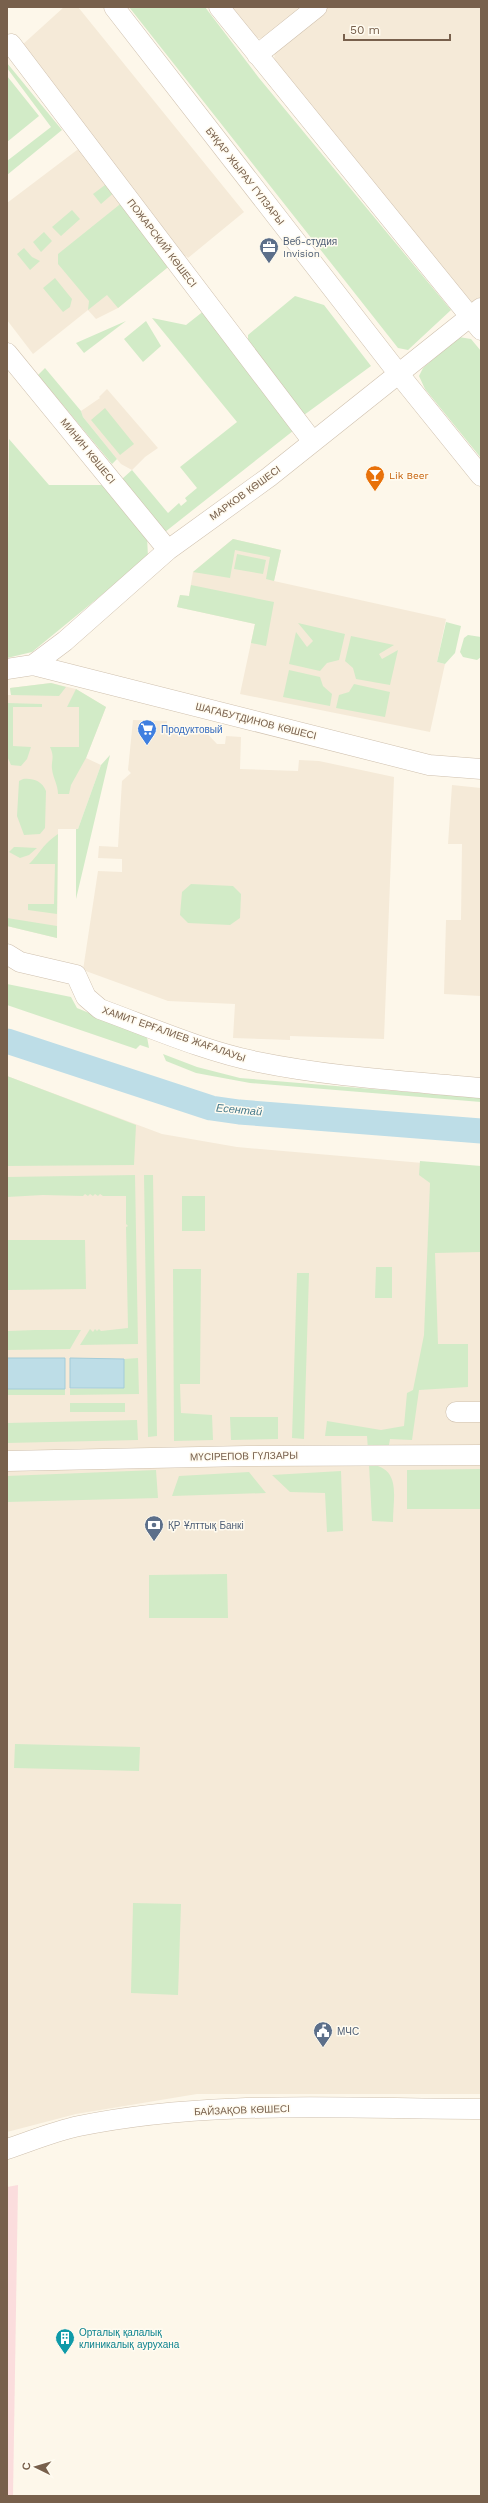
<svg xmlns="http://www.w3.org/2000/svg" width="488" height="2503" viewBox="0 0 488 2503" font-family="'Work Sans',sans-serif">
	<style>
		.residential { fill: #f5ead8 }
		.medical { fill: #fbdddd }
		.green { fill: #d2ebc7 }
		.water { fill: #bddde7; stroke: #a3ccd9 }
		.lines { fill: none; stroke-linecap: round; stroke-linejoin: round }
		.river { stroke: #bddde7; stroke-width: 25 }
		.minor-casing { stroke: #cfc0ae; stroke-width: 21 }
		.minor { stroke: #fff; stroke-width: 20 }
		.labels { text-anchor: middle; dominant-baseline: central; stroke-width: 3; stroke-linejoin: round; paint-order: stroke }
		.street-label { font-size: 10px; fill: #78604c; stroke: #fffbf0 }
		.service-label { font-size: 10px; fill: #4e5e75; stroke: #fffbf0; text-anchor: start }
		.food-label { font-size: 10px; fill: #c56008; stroke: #fffbf0; text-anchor: start }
		.shop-label { font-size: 10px; fill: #366cbe; stroke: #fffbf0; text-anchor: start }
		.culture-label { font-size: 10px; fill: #0d838f; stroke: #fffbf0; text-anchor: start }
		.water-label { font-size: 11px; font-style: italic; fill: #45798b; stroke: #fffbf0 }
	</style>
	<rect width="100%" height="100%" fill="#fdf7ea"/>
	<!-- residential -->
	<path class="residential" d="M64,7H78L244,212L188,258L186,256L182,259L21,46Z
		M231,7H306L266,40L254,37Z
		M328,7H481V314L274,61L275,50Z
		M81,147L173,263L118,308L96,319L88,310L33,354L7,320V203Z
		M107,389L158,448L145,457L132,470L121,464L83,417L81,411L100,398L99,397Z
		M233,539L281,550L274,581L446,619L437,662L445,664L430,732L240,694L255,624L177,607L180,595L189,596L193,572Z
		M51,683L76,689L106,707L86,758L101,765L78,829H58L57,938L7,926V695H11L10,688Z
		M133,720L167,721V725L201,727L217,744H225L226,736L241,737L240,769L298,771L299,760L319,761L394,777L384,1039L290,1036V1040L233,1038L235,1004L168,1001L83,970L98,871L122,872V859L98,858L99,846L118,847L122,781L131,773L128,770Z
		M452,785L481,788V996L444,994L446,920H461L462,844H448Z
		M7,1076L162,1134L237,1147L481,1168V2094H197L76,2114L7,2132Z"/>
	<!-- medical -->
	<path class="medical" d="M18,2185L13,2496H7V2187Z"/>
	<!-- green -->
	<path class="green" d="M129,7H205L259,78L451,310L408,350L398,348Z
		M7,63L62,130L7,175V161L51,127L7,68Z
		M7,76L39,116L7,142Z
		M109,182L116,191L101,204L93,194Z
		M124,201L173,263L118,308L107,295L88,310L89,301L58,264V254Z
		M72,210L80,219L61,236L52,227Z
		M44,232L52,241L41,252L33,242Z
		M24,248L32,257L40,261L30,270L17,254Z
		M55,278L72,299L70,307L63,312L43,288Z
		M295,296L324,305L371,366L304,415L248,346V335Z
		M205,310L298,427L165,532L122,479L132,470L168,513L179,503L181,506L187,501L185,498L197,488L180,467L237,422L152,318L186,325Z
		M126,321L84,353L76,343Z
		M146,321L161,346L143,362L124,339Z
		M459,337L471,339L481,351V458L425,389L419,376L423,368Z
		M45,368L81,411L83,417L117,459L112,464L38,375Z
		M105,408L134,444L120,455L91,420Z
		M9,439L49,485H105L147,536L148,557L32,652L7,658Z
		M233,539L281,550L274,581L266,579L270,557L235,550L230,578L193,572Z
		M237,554L266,560L263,574L234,569Z
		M191,585L274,602L266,646L251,643L255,624L177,607L180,595L189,596Z
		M446,622L461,626L455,653L445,664L437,662Z
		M298,623L345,634L339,660L327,663L320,671L289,664L296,632L307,647L313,641Z
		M468,635L481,637V657L477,660L463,657L460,652L464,638Z
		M351,636L394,645L379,654L382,659L398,650L390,685L356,679L353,668L345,661Z
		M289,670L320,677L323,686L332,694L330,706L283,697Z
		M51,683L66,687L59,696L11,695L10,688Z
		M354,684L390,692L385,717L336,708L339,695L349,692Z
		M76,689L106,707L86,758L71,785L69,794H58C58,785 53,778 52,769C51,760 55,758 50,747H79V707H67Z
		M7,703L42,704V707H13V746L31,747L27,759L21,766L11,765L7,756Z
		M110,755L76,899V829H78L101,765Z
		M23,779C33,778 42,781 46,791L45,828L40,834L24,835L17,816L19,781Z
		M58,834L57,914L28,910V904H54L55,864H29C42,851 42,845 58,834Z
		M14,847H17L37,848L29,855L20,858L9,852Z
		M191,884L233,886L241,894L240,918L230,925L188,923L180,915L182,892Z
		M7,918L57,926V938L7,926Z
		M7,984L71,997L77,1008L147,1037L149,1048L140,1045L136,1049L7,1005Z
		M163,1054L197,1067L240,1078L481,1098V1102L250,1083L196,1073L166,1061Z
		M7,1076L136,1125L134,1165L7,1166Z
		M420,1161L481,1166V1252L435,1253L438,1344H468V1387L419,1390L412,1440L390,1439L388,1450H368L367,1436H325L327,1421L381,1430L404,1426L407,1393L413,1390L424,1335L430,1183L419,1175Z
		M135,1175L138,1344L80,1345L90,1329L93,1332L95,1329L97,1331L99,1329L101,1331L128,1328L126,1227L128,1226L126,1224V1196H103L100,1194L98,1196L95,1194L93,1196L90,1194L88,1196L85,1194L83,1196L43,1195L7,1197V1177Z
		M144,1175H153L157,1436L148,1437Z
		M182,1196H205V1231H182Z
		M8,1240H85L86,1289L8,1290Z
		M376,1267H392V1298H375Z
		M173,1269H201L200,1384H180L181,1413L212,1415L213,1440L174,1441Z
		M297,1273H309L304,1439L292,1438Z
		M35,1330H81L70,1349L7,1350L8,1331Z
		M138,1358L139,1394L70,1395V1389L124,1388V1359Z
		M7,1389H65V1395H7Z
		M70,1403H125V1412H70Z
		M230,1417H278V1439L231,1440Z
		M137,1420L138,1440L7,1443V1423Z
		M369,1464C402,1468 393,1496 393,1522L372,1521Z
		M481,1469V1509H407V1470Z
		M156,1470L158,1498L7,1502V1476Z
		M341,1471L343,1531L327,1532L325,1493L290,1492L272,1475Z
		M249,1472L266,1493L172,1496L179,1476Z
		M227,1574L228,1618H149V1575Z
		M15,1744L140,1747L139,1771L14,1768Z
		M133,1903L181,1904L178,1995L131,1993Z"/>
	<!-- water -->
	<path class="water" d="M7,1358H65V1389H7Z
		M70,1358L124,1359V1388H70Z"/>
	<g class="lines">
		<!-- river -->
		<path class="river" d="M7,1041L211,1108L239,1112L481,1131"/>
		<!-- minor casing -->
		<g class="minor-casing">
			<path id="minor" d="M114,7L398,373L481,476
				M219,7L481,330
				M11,44L313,442
				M257,55L317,7
				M7,353L168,550
				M33,665L429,765L481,769
				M7,669L33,665L65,641L168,550L269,477L481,308
				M7,954L20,962L76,975L86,997L100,1009C152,1028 204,1051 258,1062C331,1077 407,1081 481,1088
				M456,1412H481
				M7,1461L247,1456L481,1455
				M7,2149C31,2141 55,2131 79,2126C210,2099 348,2109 481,2109"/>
		</g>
		<!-- minor -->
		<use href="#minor" class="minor"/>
	</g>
	<!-- icons -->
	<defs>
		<g id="office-pin" transform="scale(1)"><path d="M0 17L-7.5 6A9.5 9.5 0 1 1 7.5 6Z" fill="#5c6f8a" stroke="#fffbf0"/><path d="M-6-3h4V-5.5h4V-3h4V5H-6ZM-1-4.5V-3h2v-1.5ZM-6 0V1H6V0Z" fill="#fff"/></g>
		<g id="bar-pin" transform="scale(1)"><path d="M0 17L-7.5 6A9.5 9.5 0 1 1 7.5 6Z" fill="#e8710a" stroke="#fffbf0"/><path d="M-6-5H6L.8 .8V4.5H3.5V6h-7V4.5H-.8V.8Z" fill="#fff"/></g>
		<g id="supermarket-pin" transform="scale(1)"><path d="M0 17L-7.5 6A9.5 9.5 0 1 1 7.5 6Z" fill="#3f7fe0" stroke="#fffbf0"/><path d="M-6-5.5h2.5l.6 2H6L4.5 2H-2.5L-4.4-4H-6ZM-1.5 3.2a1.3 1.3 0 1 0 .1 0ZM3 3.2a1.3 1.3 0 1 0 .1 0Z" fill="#fff"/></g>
		<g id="bank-pin" transform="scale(1)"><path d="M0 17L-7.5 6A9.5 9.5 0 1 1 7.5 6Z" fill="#5c6f8a" stroke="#fffbf0"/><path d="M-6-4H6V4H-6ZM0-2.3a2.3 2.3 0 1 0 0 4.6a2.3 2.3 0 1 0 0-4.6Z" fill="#fff"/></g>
		<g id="civic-pin" transform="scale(1)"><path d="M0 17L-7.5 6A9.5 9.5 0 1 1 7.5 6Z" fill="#5c6f8a" stroke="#fffbf0"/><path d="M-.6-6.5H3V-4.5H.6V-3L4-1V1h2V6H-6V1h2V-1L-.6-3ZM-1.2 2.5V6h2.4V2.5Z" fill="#fff"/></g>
		<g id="building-pin" transform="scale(1)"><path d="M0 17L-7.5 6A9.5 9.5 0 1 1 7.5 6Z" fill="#0f9aa8" stroke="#fffbf0"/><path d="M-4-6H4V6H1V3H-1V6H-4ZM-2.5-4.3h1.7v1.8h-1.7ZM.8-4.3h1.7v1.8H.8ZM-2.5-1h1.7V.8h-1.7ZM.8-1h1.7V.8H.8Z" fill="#fff"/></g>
	</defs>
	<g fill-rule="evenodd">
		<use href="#office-pin" x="269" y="247"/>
		<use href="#bar-pin" x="375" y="475"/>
		<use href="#supermarket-pin" x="147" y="729"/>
		<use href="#bank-pin" x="154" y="1525"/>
		<use href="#civic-pin" x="323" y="2031"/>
		<use href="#building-pin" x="65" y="2338"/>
	</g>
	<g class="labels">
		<!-- street labels -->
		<g class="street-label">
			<text transform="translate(245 176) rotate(52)">БҰҚАР ЖЫРАУ ГҮЛЗАРЫ</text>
			<text transform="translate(162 243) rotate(53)">ПОЖАРСКИЙ КӨШЕСІ</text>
			<text transform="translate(88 451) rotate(51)">МИНИН КӨШЕСІ</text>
			<text transform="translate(245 493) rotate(-36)">МАРКОВ КӨШЕСІ</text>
			<text transform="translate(256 721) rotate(14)">ШАГАБУТДИНОВ КӨШЕСІ</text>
			<text transform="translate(174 1034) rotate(19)">ХАМИТ ЕРҒАЛИЕВ ЖАҒАЛАУЫ</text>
			<text transform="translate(244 1456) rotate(-1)">МҮСІРЕПОВ ГҮЛЗАРЫ</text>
			<text transform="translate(242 2110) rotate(-2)">БАЙЗАҚОВ КӨШЕСІ</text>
		</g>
		<!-- service labels -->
		<g class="service-label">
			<text x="283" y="241">Веб-студия<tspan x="283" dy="12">Invision</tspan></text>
			<text x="168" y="1525">ҚР Ұлттық Банкі</text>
			<text x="337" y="2031">МЧС</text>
		</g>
		<!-- food labels -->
		<g class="food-label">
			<text x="389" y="475">Lik Beer</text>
		</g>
		<!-- shop labels -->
		<g class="shop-label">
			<text x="161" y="729">Продуктовый</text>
		</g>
		<!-- culture labels -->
		<g class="culture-label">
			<text x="79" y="2332">Орталық қалалық<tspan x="79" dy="12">клиникалық аурухана</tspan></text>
		</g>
		<!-- water labels -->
		<g class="water-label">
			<text transform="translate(239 1110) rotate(5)">Есентай</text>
		</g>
	</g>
	<!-- border -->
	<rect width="488" height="2503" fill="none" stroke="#78604c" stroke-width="16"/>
	<!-- north arrow -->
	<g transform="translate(36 2467) rotate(275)" stroke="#fffbf0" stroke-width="3" paint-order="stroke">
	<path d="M0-3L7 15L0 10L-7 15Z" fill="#78604c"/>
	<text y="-6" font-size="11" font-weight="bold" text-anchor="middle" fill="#78604c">С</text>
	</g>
	<!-- scale -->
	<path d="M344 34v6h106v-6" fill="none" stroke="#78604c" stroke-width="2"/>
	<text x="350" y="34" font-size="12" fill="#78604c" stroke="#fffbf0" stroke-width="3" paint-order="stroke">50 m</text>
</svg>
